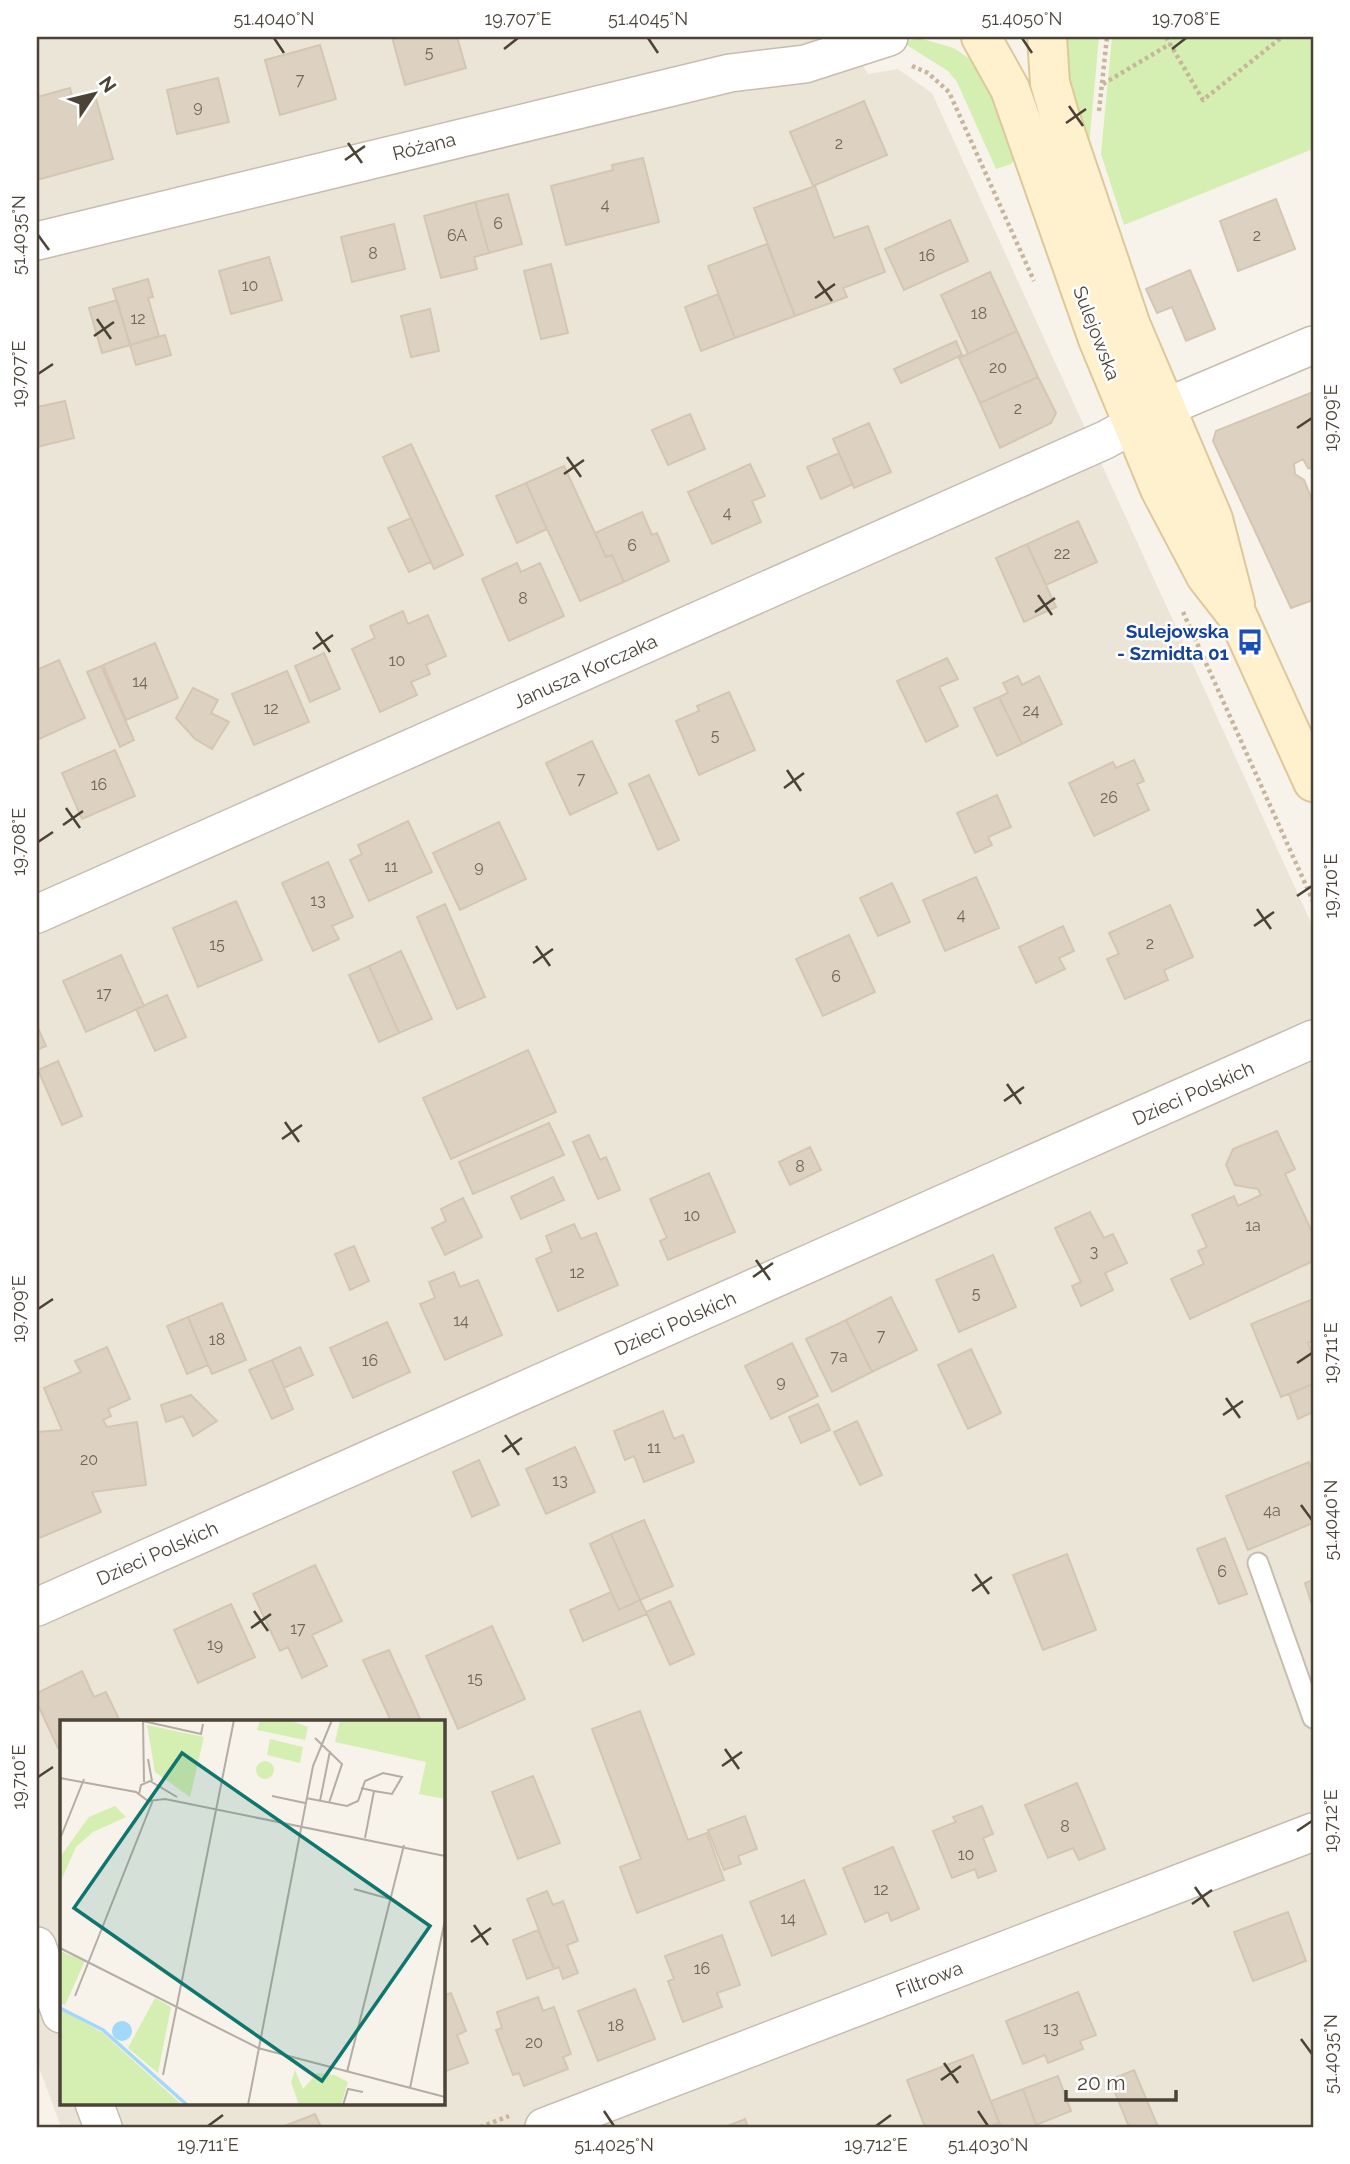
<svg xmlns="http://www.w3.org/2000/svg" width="1350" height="2164" viewBox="0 0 1350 2164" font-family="Raleway,sans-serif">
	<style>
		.residential { fill: #ebe5d8; fill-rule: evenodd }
		.green { fill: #d5eeb1 }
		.building { fill: #ddd1c2; stroke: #d5c6b1; stroke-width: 2 }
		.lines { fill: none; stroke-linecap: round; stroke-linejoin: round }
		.service-casing { stroke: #c7bdaf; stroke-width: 23 }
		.minor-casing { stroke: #c7bdaf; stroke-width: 40 }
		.secondary-casing { stroke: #dec899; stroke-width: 42 }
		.path { stroke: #c7b69c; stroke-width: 4.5; stroke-dasharray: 3.5 3.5; stroke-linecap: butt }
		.service { stroke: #fff; stroke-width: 19 }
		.minor { stroke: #fff; stroke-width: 37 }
		.secondary { stroke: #fff1cd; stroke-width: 38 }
		.ticks { fill: none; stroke: #4c4337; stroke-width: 2.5 }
		.labels { text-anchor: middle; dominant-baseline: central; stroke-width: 5; stroke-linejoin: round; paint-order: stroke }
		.number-label { font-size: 16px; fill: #70665a }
		.street-label { font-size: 19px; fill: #4c4337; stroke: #fff }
		.transit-label { font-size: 19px; font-weight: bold; fill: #164399; stroke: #fff; text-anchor: end }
		.inset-river { fill: none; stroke: #a3d8f8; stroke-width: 3.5 }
		.inset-road { fill: none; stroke: #b3ada3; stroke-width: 2 }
		.view { fill: #0f766e; fill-opacity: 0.15; stroke: #0f766e; stroke-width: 3.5 }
		.inset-edge { fill: none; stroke: #4c4337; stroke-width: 3.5 }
		.neatline { fill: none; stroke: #4c4337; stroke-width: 2.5 }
		.ticks-label { font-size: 18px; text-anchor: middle; fill: #4c4337 }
	</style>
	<rect width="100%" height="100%" fill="#f7f3eb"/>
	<!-- residential -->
	<path class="residential" d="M37,37H845L868,74L898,69L932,93L1313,927V2127H61L37,2062ZM61,1721H443V2103H61Z"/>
	<!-- green -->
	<path class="green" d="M1057,37H1099L1088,157Z
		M1112,37H1313V149L1124,225L1101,154Z
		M919,38L954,48L984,69L1018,155L1011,164L996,169L957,82L948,71L902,42Z"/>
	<!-- building -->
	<path class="building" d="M392,37H457L466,68L405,85Z
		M320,45L336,99L280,115L265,60Z
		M218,78L229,122L177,134L167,90Z
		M70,88L74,105L96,99L113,159L37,180V97Z
		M864,101L887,155L813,186L790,132Z
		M643,158L659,222L566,245L551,186L613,170L612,165Z
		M815,186L834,238L868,226L885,272L843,288L847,297L795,316L754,208Z
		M508,194L522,244L489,253L475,202Z
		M1276,199L1295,249L1238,271L1220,221Z
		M475,202L489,253L474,257L477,269L441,278L424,216Z
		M950,220L968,261L904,290L885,249Z
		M394,224L405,269L352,282L341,237Z
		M767,244L795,316L735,338L708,266Z
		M269,257L282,300L231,314L219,271Z
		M551,264L568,333L541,339L524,271Z
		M1190,270L1215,329L1186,341L1172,307L1157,313L1146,289Z
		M990,272L1017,331L968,354L941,295Z
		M148,279L153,297L148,298L159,336L130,345L113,289Z
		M718,294L735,338L701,351L685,307Z
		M117,300L130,345L102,353L89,308Z
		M430,309L439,351L411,357L401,316Z
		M1017,331L1038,377L980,403L959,358Z
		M165,335L171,355L136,365L130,345Z
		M956,341L962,355L901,383L894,369Z
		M1038,377L1056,413L1051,423L1000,448L980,403Z
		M1313,392V469L1308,468L1303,459L1294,464L1295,474L1304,480L1313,502V600L1291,608L1213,441L1216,431Z
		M65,401L74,438L37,447V407Z
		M690,414L705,449L668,465L652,430Z
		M869,423L891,472L854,488L833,439Z
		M411,444L463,555L434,569L383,457Z
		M839,453L853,484L821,499L807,467Z
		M750,464L765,496L752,501L761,522L712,544L688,492Z
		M564,466L606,557L612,555L624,582L580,601L526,483Z
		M526,483L547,529L517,543L496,496Z
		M642,512L652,535L657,533L669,561L624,582L612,555L606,557L595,533Z
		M411,518L431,562L409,572L388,528Z
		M1078,521L1097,562L1046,585L1027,544Z
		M1027,544L1056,607L1024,622L996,558Z
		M517,563L521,572L540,563L564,616L509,641L482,579Z
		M403,611L408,624L428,615L446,656L426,665L430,674L411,682L417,695L380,712L352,649L375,638L370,626Z
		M155,643L178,698L126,720L103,665Z
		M324,653L340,689L310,702L295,666Z
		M947,658L958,679L939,687L958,726L926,742L897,681Z
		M59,660L85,718L37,740V670Z
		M101,666L134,740L120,747L87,672Z
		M287,671L309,722L254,745L232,694Z
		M1018,676L1022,685L1039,676L1062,724L1022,744L999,697L1008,693L1003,683Z
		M193,688L218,700L211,713L229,722L212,749L195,739L176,718Z
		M729,692L755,750L699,775L676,721L699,711L697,706Z
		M999,697L1022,744L997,756L974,708Z
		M592,741L617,793L570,815L546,763Z
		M115,750L135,796L82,819L62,773Z
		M1134,760L1144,781L1137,784L1149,810L1094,836L1069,783L1113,762L1116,768Z
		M649,775L679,840L658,850L629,784Z
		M997,795L1011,827L988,837L992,845L975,853L957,813Z
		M408,821L432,872L369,901L350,860L362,854L358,845Z
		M499,822L526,879L460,910L433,853Z
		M328,862L353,917L332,926L339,939L313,951L282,883Z
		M976,877L999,928L945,951L923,900Z
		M892,883L910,922L878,936L860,898Z
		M236,901L262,960L198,987L173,928Z
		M445,904L485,997L457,1009L417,917Z
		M1170,905L1193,957L1164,970L1168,980L1125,999L1107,959L1119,954L1109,933Z
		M1063,926L1074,951L1059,958L1065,969L1036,983L1019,947Z
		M849,935L875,992L823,1016L796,959Z
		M401,951L432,1019L399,1033L369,966Z
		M121,955L144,1006L86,1032L63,981Z
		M369,966L399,1033L379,1042L349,975Z
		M167,995L186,1037L155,1051L136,1009Z
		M37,1026L46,1046L37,1050Z
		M528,1050L556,1112L451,1159L423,1098Z
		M58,1061L82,1116L62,1125L38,1070Z
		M549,1123L564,1155L473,1194L459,1162Z
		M1277,1131L1295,1169L1285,1174L1313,1234V1261L1190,1319L1171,1279L1204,1264L1198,1251L1207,1247L1192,1215L1234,1196L1238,1206L1261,1195L1258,1189L1235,1185L1226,1165L1233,1149Z
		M589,1135L600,1160L606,1157L620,1190L598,1199L573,1142Z
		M810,1147L821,1170L790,1185L779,1162Z
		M709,1173L735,1232L668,1260L660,1241L667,1238L650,1199Z
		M553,1177L564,1200L521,1219L511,1197Z
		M463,1198L482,1237L445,1255L432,1228L446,1221L441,1209Z
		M1090,1212L1104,1238L1113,1234L1127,1263L1105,1273L1113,1290L1081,1306L1072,1286L1081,1282L1055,1228Z
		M574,1224L581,1239L596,1233L618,1285L558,1311L536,1259L552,1252L546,1236Z
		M354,1246L369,1281L350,1290L335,1254Z
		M993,1255L1016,1307L959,1332L936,1280Z
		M454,1272L460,1287L478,1280L502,1335L445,1360L420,1304L435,1298L429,1282Z
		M891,1297L917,1350L872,1372L846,1320Z
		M1313,1299V1341L1308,1343L1313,1356V1384L1281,1397L1251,1324Z
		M222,1303L246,1360L212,1374L188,1317Z
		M188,1317L208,1365L187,1374L167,1326Z
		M846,1320L872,1372L832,1392L806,1339Z
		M387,1322L410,1372L353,1398L330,1348Z
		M792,1343L818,1396L771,1419L745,1366Z
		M107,1347L130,1399L108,1409L111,1416L103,1420L107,1427L137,1422L146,1485L92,1492L101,1512L37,1539V1432L62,1430L44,1388L81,1372L75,1361Z
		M300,1347L313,1375L284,1388L272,1360Z
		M971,1349L1001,1413L968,1429L938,1365Z
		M272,1360L293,1409L272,1419L249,1370Z
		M1313,1384V1412L1298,1419L1289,1394Z
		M191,1395L217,1421L193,1436L183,1416L166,1422L161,1405Z
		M818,1404L830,1430L801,1443L789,1417Z
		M663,1411L674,1439L683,1435L694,1462L644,1482L634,1456L625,1460L614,1431Z
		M857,1421L882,1475L860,1485L834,1432Z
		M575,1447L595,1492L546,1514L526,1469Z
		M479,1460L499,1505L472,1517L453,1472Z
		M1309,1462L1313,1472V1523L1248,1550L1226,1496Z
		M644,1520L673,1586L640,1600L611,1534Z
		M611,1534L640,1600L619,1610L590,1544Z
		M1225,1538L1247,1594L1219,1604L1197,1549Z
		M1067,1554L1096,1630L1043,1650L1013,1575Z
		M315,1565L342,1621L312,1635L327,1666L302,1678L288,1647L280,1651L253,1594Z
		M1313,1580V1608L1305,1583Z
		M611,1592L619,1610L640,1600L647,1614L583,1641L570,1610Z
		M670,1601L694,1654L670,1665L646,1612Z
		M231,1604L255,1657L198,1683L174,1630Z
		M492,1626L525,1699L458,1729L426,1656Z
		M389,1650L421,1721H391L363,1660Z
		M82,1671L94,1697L106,1692L119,1719L61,1721V1746L58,1748L37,1703V1693Z
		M640,1711L688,1840L707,1833L724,1880L637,1913L620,1867L641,1859L592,1729Z
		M533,1776L560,1843L518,1859L492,1792Z
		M1077,1783L1105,1849L1079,1860L1073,1848L1048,1858L1025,1805Z
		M982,1806L993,1834L983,1838L996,1871L978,1878L975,1869L952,1878L933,1831L956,1822L953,1817Z
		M745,1816L757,1849L738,1856L741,1864L724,1870L708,1830Z
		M893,1847L919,1909L891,1921L888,1912L865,1922L843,1868Z
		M804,1880L826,1934L772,1956L750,1902Z
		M547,1891L553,1905L563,1901L578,1941L567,1945L578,1973L563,1979L559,1967L554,1969L527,1899Z
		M1288,1912L1306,1961L1253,1981L1234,1932Z
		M538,1930L554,1969L527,1979L513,1940Z
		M722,1935L740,1985L717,1993L722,2007L683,2022L668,1981L674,1979L665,1956Z
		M635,1989L655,2039L598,2061L578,2011Z
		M1078,1992L1096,2035L1080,2041L1083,2049L1048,2063L1045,2055L1023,2064L1006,2021Z
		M451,1993L466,2031L457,2035L468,2063L443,2072V1996Z
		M538,1997L543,2011L554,2007L571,2054L563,2057L568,2069L524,2086L519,2073L513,2075L496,2030L502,2028L497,2012Z
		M973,2055L999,2123L988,2127H925L907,2080Z
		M1134,2070L1158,2127H1129L1110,2080Z
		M1058,2076L1071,2111L1036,2125L1023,2089Z
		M1023,2089L1037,2127H1001L991,2101Z
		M315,2114L321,2127H282Z
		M745,2119L748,2127H725Z"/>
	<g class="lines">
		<!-- service casing -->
		<g class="service-casing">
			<path id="service" d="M1258,1563L1313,1718"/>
		</g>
		<!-- minor casing -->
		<g class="minor-casing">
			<path id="minor" d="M37,241L730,73L805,64L889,37
				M37,914L1105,440L1164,408L1313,345
				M37,1607L1313,1039
				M37,1946L61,2014
				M94,2103L103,2127
				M544,2127L1313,1832"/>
		</g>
		<!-- secondary casing -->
		<g class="secondary-casing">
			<path id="secondary" d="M981,37L1010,89L1098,339L1160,489L1206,576L1238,617L1313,782
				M1047,37L1050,83L1059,114L1131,326L1213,519L1235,604"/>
		</g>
		<!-- path -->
		<path class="path" d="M1166,37L1203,100L1282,37
			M912,66L928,73L949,92L1034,281
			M1103,84L1170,44
			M1099,111L1107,37
			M1183,612L1313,901
			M480,2127L509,2116"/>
		<!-- service -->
		<use href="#service" class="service"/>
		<!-- minor -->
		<use href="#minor" class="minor"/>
		<!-- secondary -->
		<use href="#secondary" class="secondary"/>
	</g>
	<!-- ticks -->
	<path class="ticks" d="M274,38L284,53M648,38L658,53M1022,38L1032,53M504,49L518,38M1172,49L1186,38M1069,106L1083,126M1066,123L1086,109M348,143L362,163M345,160L365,146M38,235L49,250M818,281L832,301M815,298L835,284M97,319L111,339M94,336L114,322M38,374L53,364M1297,428L1312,418M567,457L581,477M564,474L584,460M1038,595L1052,615M1035,612L1055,598M316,632L330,652M313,649L333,635M787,770L801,791M784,788L804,773M66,808L80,828M63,825L83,811M38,842L53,832M1297,896L1312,886M1257,909L1271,929M1254,926L1274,912M536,946L550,966M533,963L553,949M1007,1084L1021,1104M1004,1101L1024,1087M285,1122L299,1142M282,1139L302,1125M756,1260L770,1280M753,1277L773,1263M38,1309L53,1299M1297,1363L1312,1353M1226,1398L1240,1418M1223,1415L1243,1401M505,1435L519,1455M502,1452L522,1438M1301,1505L1312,1520M975,1574L989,1594M972,1591L992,1577M254,1611L268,1631M251,1628L271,1614M725,1749L739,1769M722,1766L742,1752M38,1777L53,1767M1297,1831L1312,1821M1195,1887L1209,1907M1192,1904L1212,1890M474,1925L488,1945M471,1942L491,1928M1301,2039L1312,2054M944,2063L958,2083M941,2080L961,2066M604,2111L614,2126M978,2111L988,2126M208,2126L223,2115M876,2126L891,2115"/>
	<!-- icons -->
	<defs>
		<g id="bus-bare" transform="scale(2.1)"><path d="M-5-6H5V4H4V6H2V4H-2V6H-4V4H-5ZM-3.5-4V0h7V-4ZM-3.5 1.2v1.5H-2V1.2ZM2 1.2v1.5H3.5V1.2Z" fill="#1a4fb4" stroke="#fff" stroke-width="2.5" paint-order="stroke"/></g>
	</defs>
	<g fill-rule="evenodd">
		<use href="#bus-bare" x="1250" y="642"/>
	</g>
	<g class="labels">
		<!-- number labels -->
		<g class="number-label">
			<text x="429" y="52">5</text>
			<text x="300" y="79">7</text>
			<text x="198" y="106">9</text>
			<text x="839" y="143">2</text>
			<text x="605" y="204">4</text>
			<text x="498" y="223">6</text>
			<text x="457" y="235">6A</text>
			<text x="1257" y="235">2</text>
			<text x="373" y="253">8</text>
			<text x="927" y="255">16</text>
			<text x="250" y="285">10</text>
			<text x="979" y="313">18</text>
			<text x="138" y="318">12</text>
			<text x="998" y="367">20</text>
			<text x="1018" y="408">2</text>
			<text x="727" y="512">4</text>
			<text x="632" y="545">6</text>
			<text x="1062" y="553">22</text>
			<text x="523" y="598">8</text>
			<text x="397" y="660">10</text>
			<text x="140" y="681">14</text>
			<text x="271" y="708">12</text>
			<text x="1031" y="710">24</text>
			<text x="715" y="735">5</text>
			<text x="581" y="778">7</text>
			<text x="99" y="784">16</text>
			<text x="1109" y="797">26</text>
			<text x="391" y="866">11</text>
			<text x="479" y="866">9</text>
			<text x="318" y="900">13</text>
			<text x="961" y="914">4</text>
			<text x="1150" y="943">2</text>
			<text x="217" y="944">15</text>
			<text x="836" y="976">6</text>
			<text x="104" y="993">17</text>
			<text x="800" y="1166">8</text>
			<text x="692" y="1215">10</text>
			<text x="1253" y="1225">1a</text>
			<text x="1094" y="1251">3</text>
			<text x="577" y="1272">12</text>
			<text x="976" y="1293">5</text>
			<text x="461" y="1320">14</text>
			<text x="881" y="1335">7</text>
			<text x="217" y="1339">18</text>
			<text x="839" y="1356">7a</text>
			<text x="370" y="1360">16</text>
			<text x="781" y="1381">9</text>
			<text x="654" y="1447">11</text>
			<text x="89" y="1459">20</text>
			<text x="560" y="1480">13</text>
			<text x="1272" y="1510">4a</text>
			<text x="1222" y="1571">6</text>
			<text x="298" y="1628">17</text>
			<text x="215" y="1644">19</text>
			<text x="475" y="1678">15</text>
			<text x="1065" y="1826">8</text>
			<text x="966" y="1854">10</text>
			<text x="881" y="1889">12</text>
			<text x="788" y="1918">14</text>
			<text x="702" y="1968">16</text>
			<text x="616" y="2025">18</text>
			<text x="1051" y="2028">13</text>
			<text x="534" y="2042">20</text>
		</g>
		<!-- street labels -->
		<g class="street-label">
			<text transform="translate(424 146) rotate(-14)">Różana</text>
			<text transform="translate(1097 333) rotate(69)">Sulejowska</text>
			<text transform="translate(585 671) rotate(-24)">Janusza Korczaka</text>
			<text transform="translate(1193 1093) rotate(-24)">Dzieci Polskich</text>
			<text transform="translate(675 1323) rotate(-24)">Dzieci Polskich</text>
			<text transform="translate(157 1553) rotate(-24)">Dzieci Polskich</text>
			<text transform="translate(929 1979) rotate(-21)">Filtrowa</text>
		</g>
		<!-- transit labels -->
		<g class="transit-label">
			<text x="1229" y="631">Sulejowska<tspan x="1229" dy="22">- Szmidta 01</tspan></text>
		</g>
	</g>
	<!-- overview -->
	<g transform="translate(60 1720)">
		<rect width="385" height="385" fill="#f7f3eb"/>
		<path d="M200,0H229L248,7L245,20L197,10ZM280,0H385V79L359,74L366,42L275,22ZM87,5L144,17L130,77L95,52ZM210,19L243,27L240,43L207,35ZM196 50a9 9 0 1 1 18 0a9 9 0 1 1-18 0ZM55,86L66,97L33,112L16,127L0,163V137L29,97ZM0,231L25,241L5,285L0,283ZM95,278L111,287L98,353L68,328ZM0,289L43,313L122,385H0ZM235,350L243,369L257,353L275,355L288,362L281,385H239L231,362Z" fill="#d5eeb1"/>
		<path d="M52 311a10 10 0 1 1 20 0a10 10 0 1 1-20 0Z" fill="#a3d8f8"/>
		<path class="inset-river" d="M0,288L43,310L127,385"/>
		<path class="inset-road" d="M83,0L84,62M83,1L141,14L143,4M255,18L282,44L269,83M88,39L92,61M0,58L76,72L88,81L105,79L385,136M301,68L314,71L305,118M79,74L81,65L90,61L117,77M212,76L245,83M246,78L287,86L298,81L305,61L323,53L342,57L332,74L314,71M260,81L270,31M0,119L24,59M294,169L330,179M0,228L198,328L385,377M15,276L93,80M287,352L344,125M103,355L174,0M350,368L385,200M188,385L253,46L272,0M283,385L288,369L303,372"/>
		<path class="view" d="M122,33L370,206L262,361L14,188Z"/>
		<rect width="385" height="385" class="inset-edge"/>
	</g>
	<!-- border -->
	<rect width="1350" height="2164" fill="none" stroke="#ffffff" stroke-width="77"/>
	<!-- north arrow -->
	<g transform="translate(94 94) rotate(55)" stroke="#ffffff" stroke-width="5" paint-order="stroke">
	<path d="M0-5L12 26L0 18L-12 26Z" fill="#4c4337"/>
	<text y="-10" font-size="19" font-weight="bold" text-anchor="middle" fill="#4c4337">N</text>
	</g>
	<!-- scale -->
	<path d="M1066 2090v10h110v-10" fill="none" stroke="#4c4337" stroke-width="3.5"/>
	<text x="1077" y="2090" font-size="21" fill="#4c4337" stroke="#ffffff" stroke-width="5" paint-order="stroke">20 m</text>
	<rect x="38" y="38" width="1274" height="2088" class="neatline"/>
	<g class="ticks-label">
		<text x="274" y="25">51.4040°N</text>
		<text x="518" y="25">19.707°E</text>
		<text x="648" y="25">51.4045°N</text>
		<text x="1022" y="25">51.4050°N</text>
		<text x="1186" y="25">19.708°E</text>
		<text transform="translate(19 235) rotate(-90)" y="6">51.4035°N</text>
		<text transform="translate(19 374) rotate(-90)" y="6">19.707°E</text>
		<text transform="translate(1331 418) rotate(-90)" y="6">19.709°E</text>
		<text transform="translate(19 842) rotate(-90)" y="6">19.708°E</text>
		<text transform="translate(1331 886) rotate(-90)" y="6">19.710°E</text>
		<text transform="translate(19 1309) rotate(-90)" y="6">19.709°E</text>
		<text transform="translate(1331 1353) rotate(-90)" y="6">19.711°E</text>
		<text transform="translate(1331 1520) rotate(-90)" y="6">51.4040°N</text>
		<text transform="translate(19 1777) rotate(-90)" y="6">19.710°E</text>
		<text transform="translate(1331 1821) rotate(-90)" y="6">19.712°E</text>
		<text transform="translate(1331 2054) rotate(-90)" y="6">51.4035°N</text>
		<text x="208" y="2151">19.711°E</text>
		<text x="614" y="2151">51.4025°N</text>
		<text x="876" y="2151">19.712°E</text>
		<text x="988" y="2151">51.4030°N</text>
	</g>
</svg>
